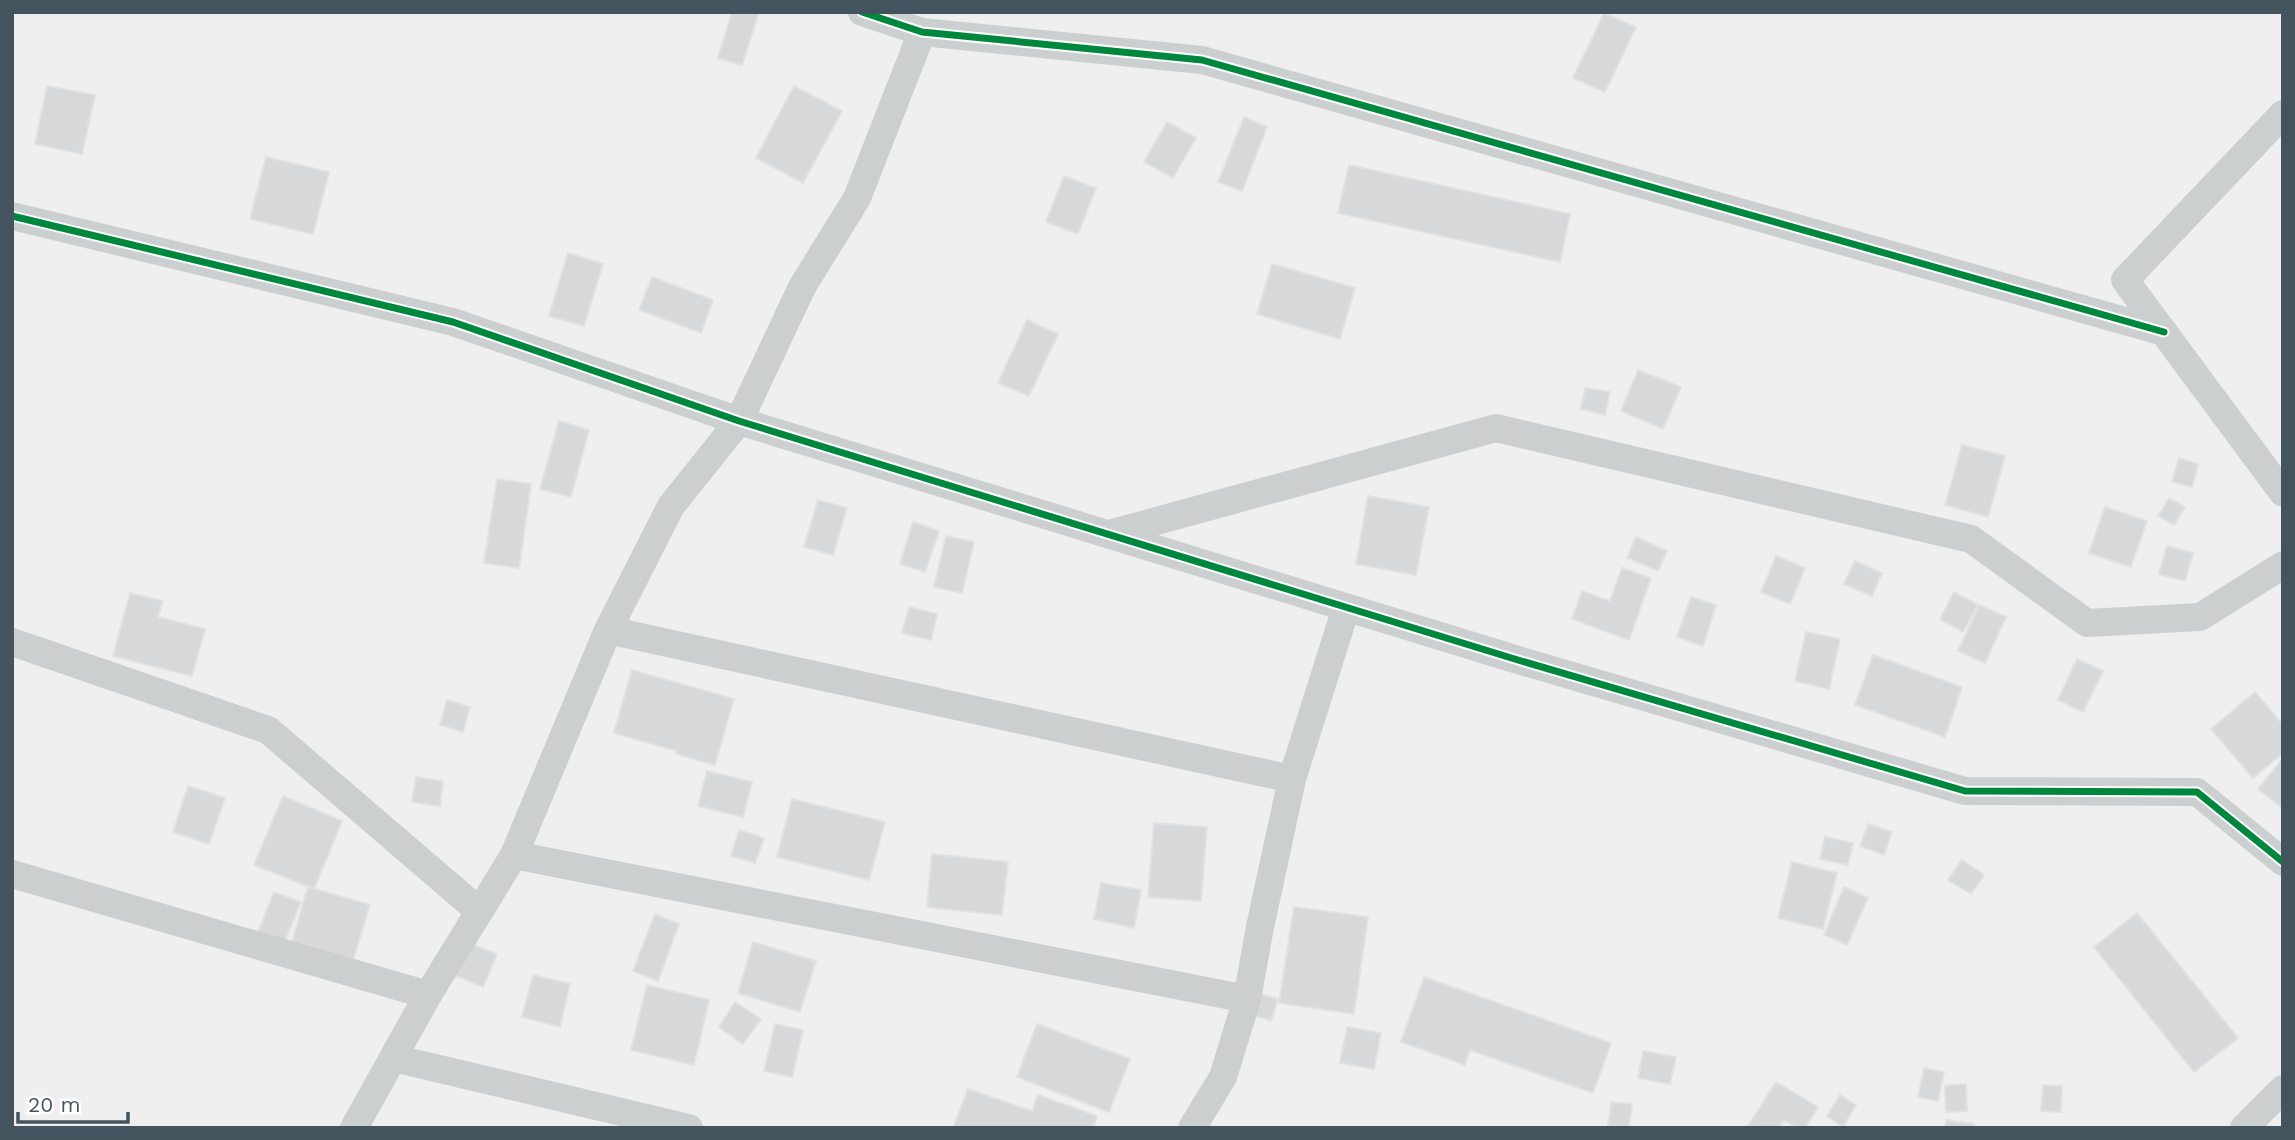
<svg xmlns="http://www.w3.org/2000/svg" width="2295" height="1140" viewBox="0 0 2295 1140" font-family="'Work Sans',sans-serif">
	<style>
		.building { fill: #d7d8d9; stroke: #e1e1e2; stroke-width: 2 }
		.lines { fill: none; stroke-linecap: round; stroke-linejoin: round }
		.minor { stroke: #cbcfd0; stroke-width: 28 }
		.cycleway-casing { stroke: #fff; stroke-width: 11 }
		.cycleway { stroke: #00873e; stroke-width: 7 }
	</style>
	<rect width="100%" height="100%" fill="#f0efef"/>
	<!-- building -->
	<path class="building" d="M732,12H759L742,65L718,58Z
		M1604,13L1636,27L1605,92L1573,78Z
		M47,86L95,95L82,154L35,144Z
		M794,86L842,111L803,183L756,158Z
		M1244,117L1267,127L1242,191L1218,182Z
		M1167,122L1196,138L1173,178L1144,162Z
		M266,157L329,172L313,234L250,219Z
		M1349,165L1570,214L1560,262L1338,213Z
		M1064,176L1096,188L1078,234L1046,222Z
		M568,253L603,264L584,326L549,316Z
		M1272,264L1355,288L1340,339L1257,314Z
		M652,277L713,300L701,333L639,310Z
		M1027,320L1058,334L1029,396L998,383Z
		M1638,370L1681,387L1663,429L1621,411Z
		M1585,388L1610,392L1605,415L1581,409Z
		M559,421L589,430L571,497L540,489Z
		M1962,445L2005,456L1988,517L1945,505Z
		M2179,458L2198,464L2192,487L2172,482Z
		M497,479L531,484L519,568L484,563Z
		M1368,496L1429,507L1416,575L1356,564Z
		M2169,498L2185,507L2174,525L2158,516Z
		M818,500L847,508L833,555L804,547Z
		M2105,507L2147,521L2131,567L2089,553Z
		M913,522L939,531L925,572L900,564Z
		M946,536L974,542L962,593L934,587Z
		M1636,537L1667,551L1658,571L1627,558Z
		M2167,546L2193,553L2185,581L2159,574Z
		M1776,556L1805,568L1790,604L1761,592Z
		M1855,561L1882,573L1872,596L1844,584Z
		M1622,568L1651,578L1629,640L1572,619L1582,591L1610,601Z
		M1954,592L1978,605L1963,632L1940,619Z
		M130,593L163,601L158,617L205,629L192,676L113,656Z
		M1691,597L1716,605L1703,646L1677,637Z
		M1979,605L2006,617L1985,663L1958,651Z
		M909,607L937,614L931,640L902,633Z
		M1806,632L1840,639L1829,689L1795,681Z
		M1873,655L1962,687L1945,737L1855,705Z
		M2077,659L2103,671L2083,712L2058,700Z
		M632,670L734,699L715,765L676,754L677,751L614,733Z
		M2255,692L2283,725V753L2253,778L2211,729Z
		M447,700L470,707L463,732L440,725Z
		M2283,758V808L2258,789Z
		M707,771L752,782L743,817L698,806Z
		M416,777L443,781L440,806L412,802Z
		M188,786L225,798L209,844L173,832Z
		M283,796L342,821L314,889L254,865Z
		M792,799L885,822L869,880L777,857Z
		M1154,823L1207,827L1201,901L1148,897Z
		M1868,824L1892,832L1884,855L1860,846Z
		M739,830L764,838L755,863L731,856Z
		M1825,837L1853,843L1848,865L1820,859Z
		M932,854L1008,862L1002,915L927,907Z
		M1962,860L1984,875L1971,894L1948,880Z
		M1792,862L1837,873L1823,929L1778,918Z
		M1101,883L1141,890L1134,928L1094,919Z
		M308,887L370,905L350,970L289,952Z
		M1844,887L1868,898L1847,945L1824,935Z
		M274,892L301,902L283,946L257,935Z
		M1294,907L1368,917L1354,1014L1279,1003Z
		M2137,913L2238,1038L2194,1072L2094,947Z
		M655,914L679,924L658,981L633,971Z
		M463,941L497,954L483,987L450,973Z
		M753,942L816,961L800,1012L738,993Z
		M533,975L570,984L560,1027L522,1017Z
		M1424,977L1611,1043L1593,1093L1470,1050L1465,1065L1401,1042Z
		M647,985L709,1000L694,1065L631,1050Z
		M1255,992L1278,999L1271,1021L1248,1013Z
		M735,1002L761,1019L743,1044L719,1027Z
		M775,1024L803,1030L792,1077L764,1071Z
		M1037,1024L1130,1059L1109,1112L1017,1077Z
		M1347,1027L1381,1033L1374,1069L1340,1063Z
		M1643,1051L1676,1057L1670,1084L1638,1078Z
		M1924,1068L1944,1072L1938,1101L1918,1097Z
		M1776,1082L1818,1107L1805,1128H1798L1784,1120L1779,1128H1747Z
		M1966,1084L1967,1111L1946,1112L1945,1086Z
		M2043,1085L2062,1086L2061,1112L2041,1111Z
		M968,1089L1032,1111L1038,1095L1097,1116L1093,1128H953Z
		M1840,1095L1856,1105L1843,1127L1827,1116Z
		M1611,1102L1632,1104L1629,1128L1608,1126Z
		M1946,1120L1974,1124L1973,1128H1945Z"/>
	<g class="lines">
		<!-- minor -->
		<path class="minor" d="M862,12L922,32L1202,60L2164,332
			M2283,114L2125,280L2283,493
			M12,216L453,322L739,421L1518,660L1965,791L2197,792L2283,862
			M1109,534L1496,428L1971,539L2087,623L2200,617L2283,565
			M608,630L1292,779L1260,927L1247,999L1223,1077L1192,1128
			M12,642L268,730L479,911
			M1292,779L1346,608
			M514,855L1247,999
			M12,874L428,995
			M393,1058L689,1128
			M354,1128L428,995L514,855L608,630L671,506L739,421L802,287L857,198L922,32
			M2244,1128L2283,1089"/>
		<!-- cycleway casing -->
		<g class="cycleway-casing">
			<path id="cycleway" d="M862,12L922,32L1202,60L2164,332
				M12,216L453,322L739,421L1518,660L1965,791L2197,792L2283,862"/>
		</g>
		<!-- cycleway -->
		<use href="#cycleway" class="cycleway"/>
	</g>
	<!-- border -->
	<rect width="2295" height="1140" fill="none" stroke="#44545e" stroke-width="28"/>
	<!-- scale -->
	<path d="M18 1112v10h110v-10" fill="none" stroke="#44545e" stroke-width="3.5"/>
	<text x="28" y="1112" font-size="21" fill="#44545e" stroke="#ffffff" stroke-width="5" paint-order="stroke">20 m</text>
</svg>
